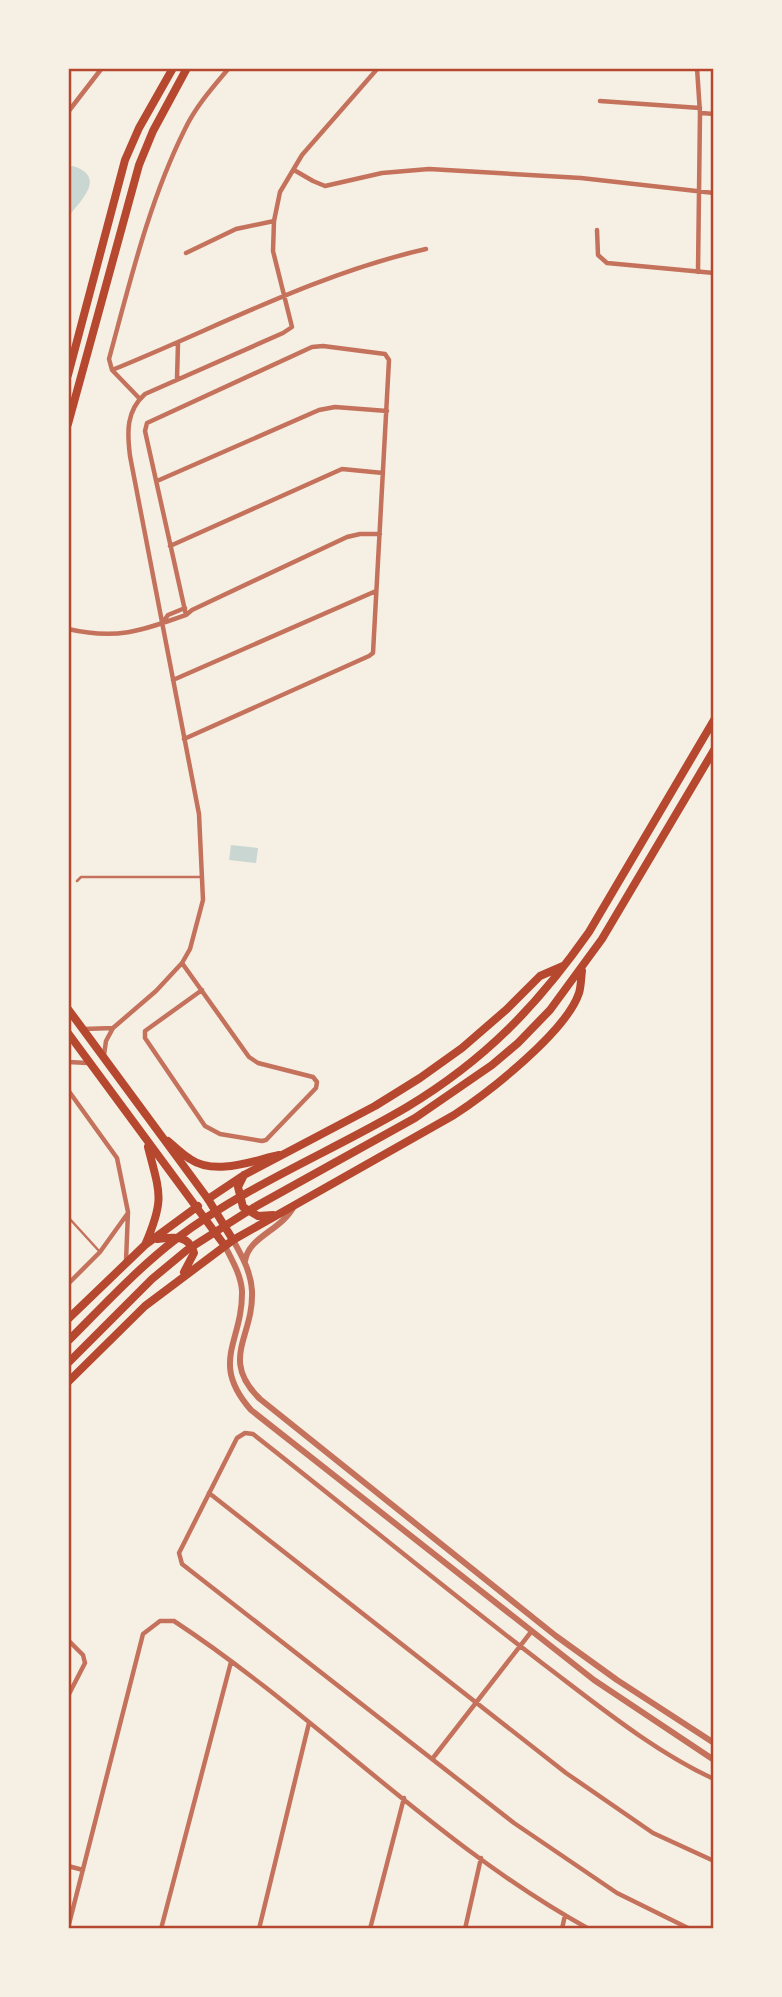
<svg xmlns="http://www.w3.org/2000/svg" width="782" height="1997" viewBox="0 0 782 1997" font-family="Signika,sans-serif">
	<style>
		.water { fill: #c9d6d2 }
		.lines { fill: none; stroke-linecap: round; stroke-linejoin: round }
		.service { stroke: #c5725c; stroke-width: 2.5 }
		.minor { stroke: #c5725c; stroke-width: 4.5 }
		.tertiary { stroke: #c5725c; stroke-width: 6 }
		.primary { stroke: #b5482f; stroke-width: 8 }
		.trunk { stroke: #b5482f; stroke-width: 8 }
		.neatline { fill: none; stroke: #b5482f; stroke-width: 2.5 }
	</style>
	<rect width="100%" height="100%" fill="#f6efe4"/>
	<!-- water -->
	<path class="water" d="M73,166C107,177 81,200 68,217V167Z
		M231,845L258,848L256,863L229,860Z"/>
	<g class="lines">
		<!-- service -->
		<path class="service" d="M77,881L81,877H202
			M68,1217L100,1252"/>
		<!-- minor -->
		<path class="minor" d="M697,68L700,113L698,272
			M600,101L700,108
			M68,112L102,68
			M701,113L714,114
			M294,170L313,181L325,186L382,173L429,169L581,178L714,193
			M597,230L598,255L607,263L714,273
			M186,253L236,229L274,221
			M112,370C216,328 316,274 426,249
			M177,379L178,343
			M140,399L112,370L109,359C130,282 149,201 185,129C196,106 213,87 229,68
			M157,481L319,410L335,407L387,411
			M170,546L342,469L383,473
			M163,622L168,615L185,608
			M68,629C116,640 141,631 186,615L192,610L347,537L360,534H380
			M173,680L376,591
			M184,739L369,656L373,653L389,360L385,354L323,346L312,347L147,423L145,431L186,615
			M182,963L249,1057L258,1063L313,1077L317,1082L316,1088L266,1140L262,1141L220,1134L205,1126L145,1038V1031L202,990
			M84,1029L113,1028
			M104,1055L106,1041L113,1028L156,991L182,963L190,949L203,900L199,814L130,456C127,432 126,411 145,394L283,333L292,327L273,251L274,221L280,192L302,155L378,68
			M68,1062L88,1063
			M68,1090L117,1158L128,1212L126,1261
			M68,1284L100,1252L128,1213
			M209,1493L566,1773L653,1833L714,1861
			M68,1640L83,1655L85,1663L68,1696
			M433,1758L531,1632
			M68,1866L83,1870
			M68,1928L143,1634L160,1621H174C318,1716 438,1846 589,1929
			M161,1929L231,1662
			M259,1929L309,1723
			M370,1929L404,1798
			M465,1929L481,1858
			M562,1929L565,1915
			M690,1929L617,1893L514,1823L182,1564L179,1553L237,1438L245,1433L253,1434C350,1510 444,1588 542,1663C595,1703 653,1751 714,1779"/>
		<!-- tertiary -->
		<path class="tertiary" d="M233,1240C242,1256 251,1272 252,1291C254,1337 219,1359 260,1399L556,1636L617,1680L714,1743
			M225,1246C232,1260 241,1275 242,1291C243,1342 209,1362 251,1410L594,1680L714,1760
			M245,1261C249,1236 281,1231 294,1206"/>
		<!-- primary -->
		<path class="primary" d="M68,375L125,160L139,128L173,68
			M68,424L139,165L153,131L187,68
			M68,1009L208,1199L233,1240L145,1306L68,1382
			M68,1033L225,1246
			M168,1141C175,1147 182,1154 190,1159C215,1176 252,1161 279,1155
			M157,1239C173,1237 189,1234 194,1253L184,1272
			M145,1245C165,1199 160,1194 148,1147
			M68,1319L145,1245L198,1206"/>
		<!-- trunk -->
		<path class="trunk" d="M244,1175L238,1187L243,1207L258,1216L273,1215
			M208,1199L244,1175L375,1106L420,1078L462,1048L507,1009L540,976L563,966
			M233,1240L454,1115C489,1092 566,1032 579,993C581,987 581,978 582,971
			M68,1341C103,1306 137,1269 176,1239C247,1185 331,1152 407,1107C485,1060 537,1006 589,932L714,720
			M68,1363L152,1279L187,1250L253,1208L415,1118L492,1065L518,1043L550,1010L602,939L714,750"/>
	</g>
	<!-- border -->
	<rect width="782" height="1997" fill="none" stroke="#f6efe4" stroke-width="140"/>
	<rect x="70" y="70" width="642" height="1857" class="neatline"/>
</svg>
